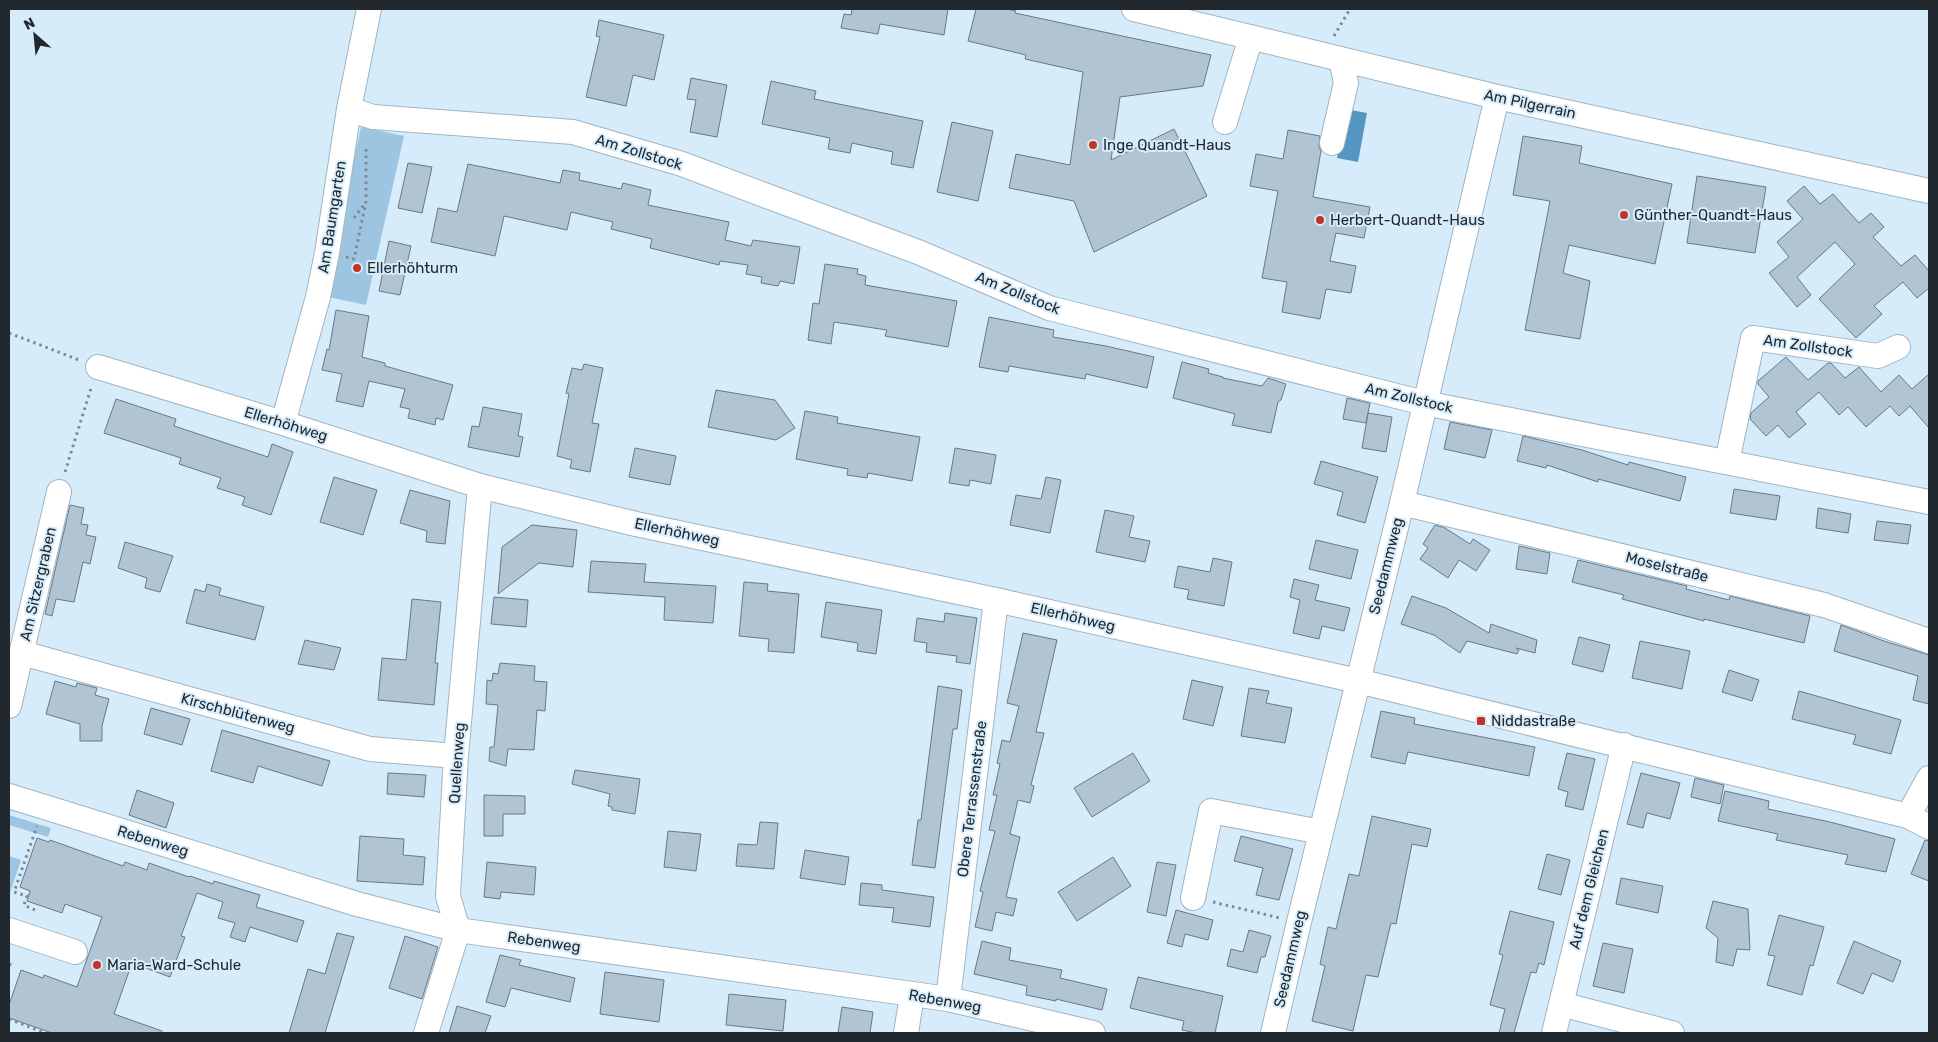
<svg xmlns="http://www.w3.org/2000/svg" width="1938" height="1042" viewBox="0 0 1938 1042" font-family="Rubik,sans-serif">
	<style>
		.green { fill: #9dc5e2 }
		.water { fill: #5495c1 }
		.building { fill: #b1c4d3; stroke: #677986 }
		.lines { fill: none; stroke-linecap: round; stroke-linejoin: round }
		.minor-casing { stroke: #a0b4c2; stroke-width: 26 }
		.path { stroke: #7c8a94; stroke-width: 3; stroke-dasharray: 2.5 4; stroke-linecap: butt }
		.minor { stroke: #fff; stroke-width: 24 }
		.poi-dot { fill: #c13426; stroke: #d7ecfb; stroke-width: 2 }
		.labels { text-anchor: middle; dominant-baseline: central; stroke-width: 4; stroke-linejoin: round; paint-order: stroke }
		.street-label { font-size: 15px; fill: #21282e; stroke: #d7ecfb }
		.poi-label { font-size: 15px; fill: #21282e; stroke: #d7ecfb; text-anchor: start }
	</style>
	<rect width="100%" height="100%" fill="#d7ecfb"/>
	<!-- green -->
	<path class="green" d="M361,127L404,136L366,305L323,296Z
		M9,815L51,828L48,837L9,825Z
		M9,856L21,860L9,896Z"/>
	<!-- water -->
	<path class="water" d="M1346,109L1367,113L1358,162L1337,158Z"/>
	<!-- building -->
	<path class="building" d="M852,9H948L944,35L880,24L878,34L841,28L844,14L851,15Z
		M976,9H1007L1016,11L1015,13L1211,55L1203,86L1120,97L1111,160L1174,129L1207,196L1094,252L1074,201L1009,188L1016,154L1070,165L1083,72L1025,59L1026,55L968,41Z
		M599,20L664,35L654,80L633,75L626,106L586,97L600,37L596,36Z
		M691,78L727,85L717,137L690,132L696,100L687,99Z
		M771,81L816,91L814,99L923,121L913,168L891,164L893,152L852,143L850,153L828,149L830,138L762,124Z
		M952,122L993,131L978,201L937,192Z
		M1288,130L1320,136L1319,147L1321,151L1313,197L1370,207L1364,238L1336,233L1330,261L1356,266L1351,293L1326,289L1320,319L1282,312L1287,282L1262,278L1278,191L1250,186L1256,154L1283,159Z
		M1523,136L1582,146L1579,163L1672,184L1655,264L1569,245L1563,273L1590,281L1580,339L1525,330L1550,201L1513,195Z
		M408,163L432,167L422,213L398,208Z
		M468,164L560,183L563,170L580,173L579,180L621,189L623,183L651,190L648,205L729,222L725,240L751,246L753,240L800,247L794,284L780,281L778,286L761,283L762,277L746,274L748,265L720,261L719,265L650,248L652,239L611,229L613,222L571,212L567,230L504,216L495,256L431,242L438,208L457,212Z
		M1697,176L1766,187L1755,253L1687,243Z
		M1804,186L1820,204L1833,194L1859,223L1871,213L1884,227L1873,237L1901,266L1915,255L1929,271V288L1917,298L1903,282L1874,306L1882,314L1856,338L1819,299L1855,264L1835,242L1797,277L1811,295L1797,307L1769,273L1789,257L1777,242L1803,219L1787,201Z
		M389,241L411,246L400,295L379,291Z
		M825,264L858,269L857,274L866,276L865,285L957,301L948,347L885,336L887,330L834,322L831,344L808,340L813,303L819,304Z
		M336,310L369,316L362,357L385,363V366L453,385L443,420L436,418L435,425L408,418L410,409L400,407L405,389L369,381L363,407L336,401L342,374L322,370L327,349L329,350Z
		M989,317L1054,330L1053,337L1106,346L1154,357L1147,388L1086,374L1085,379L1009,366L1008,372L979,367Z
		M1786,357L1808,380L1828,363H1831L1845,378L1859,367L1881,392L1899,375L1912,389L1929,374V428L1910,406L1899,416L1890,406L1866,427L1848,407L1839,415L1819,392L1796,412L1806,424L1789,438L1778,425L1766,436L1750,419L1751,413L1769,397L1758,384V381Z
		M1182,362L1209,369L1208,373L1223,377V378L1262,386L1268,378L1286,384L1281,400L1278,402L1271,433L1232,425L1235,414L1173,398Z
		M584,364L603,368L592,423L599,424L590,472L570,468L572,460L557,456L569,394L566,393L572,368L582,370Z
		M716,390L775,400L795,428L776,440L708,427Z
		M1347,398L1370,403L1366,423L1343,419Z
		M116,399L176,419L174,426L268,457L272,444L293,452L271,515L242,505L245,497L217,488L221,478L179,464L181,458L104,433Z
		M483,407L522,414L518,436L523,437L519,457L468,447L472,426L479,427Z
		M805,411L838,417L837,423L920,437L912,481L868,473L867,478L847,475L848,469L796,459Z
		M1368,413L1392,417L1386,452L1362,448Z
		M1450,422L1492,430L1485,458L1444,449Z
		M1523,436L1582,450L1628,465L1629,462L1686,477L1680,501L1598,479V482L1547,465L1546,468L1517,461Z
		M635,448L676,456L670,485L629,477Z
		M955,448L996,455L991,484L970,480L969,486L949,483Z
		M1321,461L1378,477L1365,523L1337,515L1343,492L1314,484Z
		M334,477L377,490L363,535L320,522Z
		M1046,477L1061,480L1050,533L1010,525L1016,495L1041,499Z
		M1734,489L1780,496L1776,520L1730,513Z
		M410,490L450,501L445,544L426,542L427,531L400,523Z
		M70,505L84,508L81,524L88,525L86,535L96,537L90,564L83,562L74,602L56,599L52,616L45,614Z
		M1818,508L1851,514L1848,533L1816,528Z
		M1105,510L1134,516L1129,537L1150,541L1145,562L1096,552Z
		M1877,521L1911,525L1908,544L1874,540Z
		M532,525L577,530L573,567L539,563L498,594L502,547Z
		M1435,525L1445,528L1470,544L1473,539L1490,550L1476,571L1459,560L1448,578L1420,559L1428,548L1423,544Z
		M1316,540L1358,550L1351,579L1309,569Z
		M125,542L173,556L160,592L145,588L147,578L118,568Z
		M1519,546L1550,553L1547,574L1516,569Z
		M1213,558L1232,562L1224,606L1187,599L1189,590L1174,587L1178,566L1210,572Z
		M1578,560L1687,586L1686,589L1729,600L1730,596L1810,616L1804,643L1704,619V621L1622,599L1624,595L1572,582Z
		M591,561L646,564L644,582L716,586L713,623L664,620L665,597L588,592Z
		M1294,579L1319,585L1315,600L1350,608L1344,631L1322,626L1319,639L1293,633L1300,600L1290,597Z
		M744,582L768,584L767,591L799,594L794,653L768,651L769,639L739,636Z
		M207,584L221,588L219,595L264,607L255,640L186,623L195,589L205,592Z
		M1412,596L1446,608L1489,633L1491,624L1537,640L1535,653L1516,648L1519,650L1517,654L1467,641L1460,653L1434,635L1401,624Z
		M494,597L528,600L526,627L491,624Z
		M412,599L441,602L435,663H438L434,705L378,700L382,658L406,660Z
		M826,602L882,610L876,654L857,651L858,643L821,637Z
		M945,613L977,618L970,664L956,662L957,656L926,652L927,643L914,641L917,618L944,622Z
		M1841,625L1884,641L1929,655V704L1913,700L1918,676L1834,651Z
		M1023,633L1057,640L1036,732L1044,733L1031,785L1034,786L1030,803L1018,800L1010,834L1020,837L1006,897L1017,899L1013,916L996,912L992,931L975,927L983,892L980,891L995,831L989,830L997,795H993L1000,764L997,763L1002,740L1010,742L1019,706L1007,703Z
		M1579,637L1610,645L1603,672L1572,664Z
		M305,640L341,648L334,670L298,664Z
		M1640,641L1690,651L1682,689L1632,678Z
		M500,663L535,666L534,681L547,682L545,711L537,710L534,750L508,749L506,766L489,761L490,747H494L498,705L486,704L487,680L492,681L493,673L498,674Z
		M1729,670L1759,680L1752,701L1722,692Z
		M1192,680L1223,687L1213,726L1183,719Z
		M55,681L76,687L77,683L97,688L95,695L109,699L102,726V741H80V724L46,714Z
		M938,686L962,690L957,729H953L935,868L912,865L918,820H921Z
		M1249,688L1269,691L1266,703L1292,708L1285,743L1241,736Z
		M1799,691L1901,720L1891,754L1853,744L1856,735L1792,719Z
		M151,708L190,719L182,745L144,734Z
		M1381,711L1415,718L1414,724L1535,747L1529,776L1408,752L1405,764L1371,757Z
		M222,730L330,761L322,786L258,766L253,783L211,771Z
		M1133,753L1150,781L1092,817L1074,788Z
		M1567,753L1595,759L1583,810L1565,806L1568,792L1558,789Z
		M575,770L640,779L635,814L612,810V807L608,806L610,794L572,784Z
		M388,773L426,775L424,797L387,794Z
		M1641,773L1680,783L1670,819L1647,813L1643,828L1627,824Z
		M1695,778L1724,785L1720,804L1691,797Z
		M137,790L174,803L166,828L129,815Z
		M1725,791L1769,801L1768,809L1830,822L1895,839L1886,872L1845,864L1848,855L1776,840L1778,834L1718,821Z
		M484,795L525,796V814H503V836H484Z
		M1372,816L1431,829L1427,847L1412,844L1396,924L1391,923L1378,977L1366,975L1353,1031L1312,1021L1325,966L1320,964L1328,927L1336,929L1349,874L1359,876Z
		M760,822L778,823L774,869L736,866L738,844L757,845Z
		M668,831L701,834L696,871L664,867Z
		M360,836L404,839L403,855L425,857L423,885L357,881Z
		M1241,836L1293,849L1279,900L1256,895L1263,868L1234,861Z
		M37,838L49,842L50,840L123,866L125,862L147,870L149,863L189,877L190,876L213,884L214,881L260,895L256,907L304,921L297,942L250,927L245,942L230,937L235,923L218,918L223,902L197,893L181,936L185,937L170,977L132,963L114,1014L162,1031V1033H52L9,1018V1005L21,970L43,978L44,975L77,987L102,917L65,904L62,913L27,901L30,891L20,887Z
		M1925,840L1929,841V881L1911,874Z
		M805,850L849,857L845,885L800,878Z
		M1547,854L1570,860L1561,895L1538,889Z
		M1113,857L1131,886L1077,921L1058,892Z
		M487,862L536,867L534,895L501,892L500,899L484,897Z
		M1157,862L1176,865L1166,916L1147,912Z
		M1621,878L1663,886L1658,913L1616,904Z
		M861,883L882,885V890L934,897L930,927L892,922L894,908L859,905Z
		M1713,901L1748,909L1750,950L1737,949L1733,966L1716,962L1718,938L1706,928Z
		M1176,910L1213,920L1208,940L1185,934L1182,947L1167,943Z
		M1510,911L1554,922L1544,965L1539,963L1536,973L1531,972L1514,1033H1499L1505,1009L1490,1005L1503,955L1499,954Z
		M1779,915L1824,927L1813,966L1810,965L1802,995L1767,985L1775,956L1768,955Z
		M1249,930L1271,936L1265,957H1261L1257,973L1227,966L1231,949L1243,952Z
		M337,933L354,937L325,1033H289L308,969L325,974Z
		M405,936L438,947L422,999L389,988Z
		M982,941L1011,948L1009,960L1062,970L1060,978L1107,989L1102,1010L1056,999V1001L1026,995L1027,986L974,974Z
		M1854,941L1901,961L1893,982L1872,973L1863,994L1837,983Z
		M1603,943L1633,949L1624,993L1593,986Z
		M500,955L521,960L519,965L575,978L570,1002L511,988L505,1007L486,1002Z
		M605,972L664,980L659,1022L600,1014Z
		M1138,977L1223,996L1215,1033H1197L1182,1030L1184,1021L1130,1008Z
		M729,994L786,1000L783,1031L726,1025Z
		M457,1006L491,1016L485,1033H449Z
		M842,1007L873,1012L870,1033H838Z"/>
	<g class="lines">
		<!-- minor casing -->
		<g class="minor-casing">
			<path id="minor" d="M1134,9L1497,97L1929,191
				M349,109L373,117L573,132L682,164L775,199L918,252L1049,308L1424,403L1929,502
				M1225,122L1251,37
				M1332,143L1346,83L1341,59
				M98,367L283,423L480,486L636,524L996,600L1358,681L1908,816L1929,827
				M283,423L318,297L327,253L349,109L369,9
				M1727,462L1753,338L1878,356L1898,347
				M1402,503L1824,605L1929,641
				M22,653L370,749L456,756
				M9,706L59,492
				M9,796L357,904L458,930L948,999L1093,1033
				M1908,816L1929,778
				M1193,898L1211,811L1321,832
				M9,930L75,952
				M948,999L996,600
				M1561,1004L1672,1033
				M426,1033L458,930L448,896L456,756L480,486
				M906,1033L912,995
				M1273,1033L1299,922L1402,503L1497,97
				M1554,1033L1624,745"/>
		</g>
		<!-- path -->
		<path class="path" d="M1334,36L1350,9
			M354,218L366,202
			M346,257L354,259L366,202V148
			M9,333L79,360
			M65,472L92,385
			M1213,902L1280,918
			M35,910L24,905L27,896L14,892L37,826
			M9,964L14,966
			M9,1019L45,1033"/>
		<!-- minor -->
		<use href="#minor" class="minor"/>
	</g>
	<!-- markers -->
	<g class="poi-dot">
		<circle cx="1093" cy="145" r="5"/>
		<circle cx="1624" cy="215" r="5"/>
		<circle cx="1320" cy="220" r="5"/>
		<circle cx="357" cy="268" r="5"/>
		<rect x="1476" y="716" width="10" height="10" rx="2.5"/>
		<circle cx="97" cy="965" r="5"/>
	</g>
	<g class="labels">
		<!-- street labels -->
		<g class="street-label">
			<text transform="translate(1530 104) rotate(12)">Am Pilgerrain</text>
			<text transform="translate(639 152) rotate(17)">Am Zollstock</text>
			<text transform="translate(332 217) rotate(-81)">Am Baumgarten</text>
			<text transform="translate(1018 293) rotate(22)">Am Zollstock</text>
			<text transform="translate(1808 346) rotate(8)">Am Zollstock</text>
			<text transform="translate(1409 398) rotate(13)">Am Zollstock</text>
			<text transform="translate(286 424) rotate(17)">Ellerhöhweg</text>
			<text transform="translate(677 532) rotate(12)">Ellerhöhweg</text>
			<text transform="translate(1386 566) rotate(-76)">Seedammweg</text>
			<text transform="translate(1667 567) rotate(14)">Moselstraße</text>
			<text transform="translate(38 584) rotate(-77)">Am Sitzergraben</text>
			<text transform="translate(1073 617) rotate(13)">Ellerhöhweg</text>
			<text transform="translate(238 713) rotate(15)">Kirschblütenweg</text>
			<text transform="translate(457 763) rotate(-86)">Quellenweg</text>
			<text transform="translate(972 799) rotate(-83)">Obere Terrassenstraße</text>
			<text transform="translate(153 841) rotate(17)">Rebenweg</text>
			<text transform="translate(1589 889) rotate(-76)">Auf dem Gleichen</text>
			<text transform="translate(544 942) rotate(8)">Rebenweg</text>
			<text transform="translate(1290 959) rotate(-77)">Seedammweg</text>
			<text transform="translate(945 1001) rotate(10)">Rebenweg</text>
		</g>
		<!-- poi labels -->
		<g class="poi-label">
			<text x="1103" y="145">Inge Quandt-Haus</text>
			<text x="1634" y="215">Günther-Quandt-Haus</text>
			<text x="1330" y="220">Herbert-Quandt-Haus</text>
			<text x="367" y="268">Ellerhöhturm</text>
			<text x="1491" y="721">Niddastraße</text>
			<text x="107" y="965">Maria-Ward-Schule</text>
		</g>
	</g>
	<!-- border -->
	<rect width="1938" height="1042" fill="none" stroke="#21282e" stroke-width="20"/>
	<!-- north arrow -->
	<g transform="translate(35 35) rotate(333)" stroke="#d7ecfb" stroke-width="4" paint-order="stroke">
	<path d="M0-4L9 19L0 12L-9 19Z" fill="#21282e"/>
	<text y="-8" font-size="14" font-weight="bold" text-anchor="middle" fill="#21282e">N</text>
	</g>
</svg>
